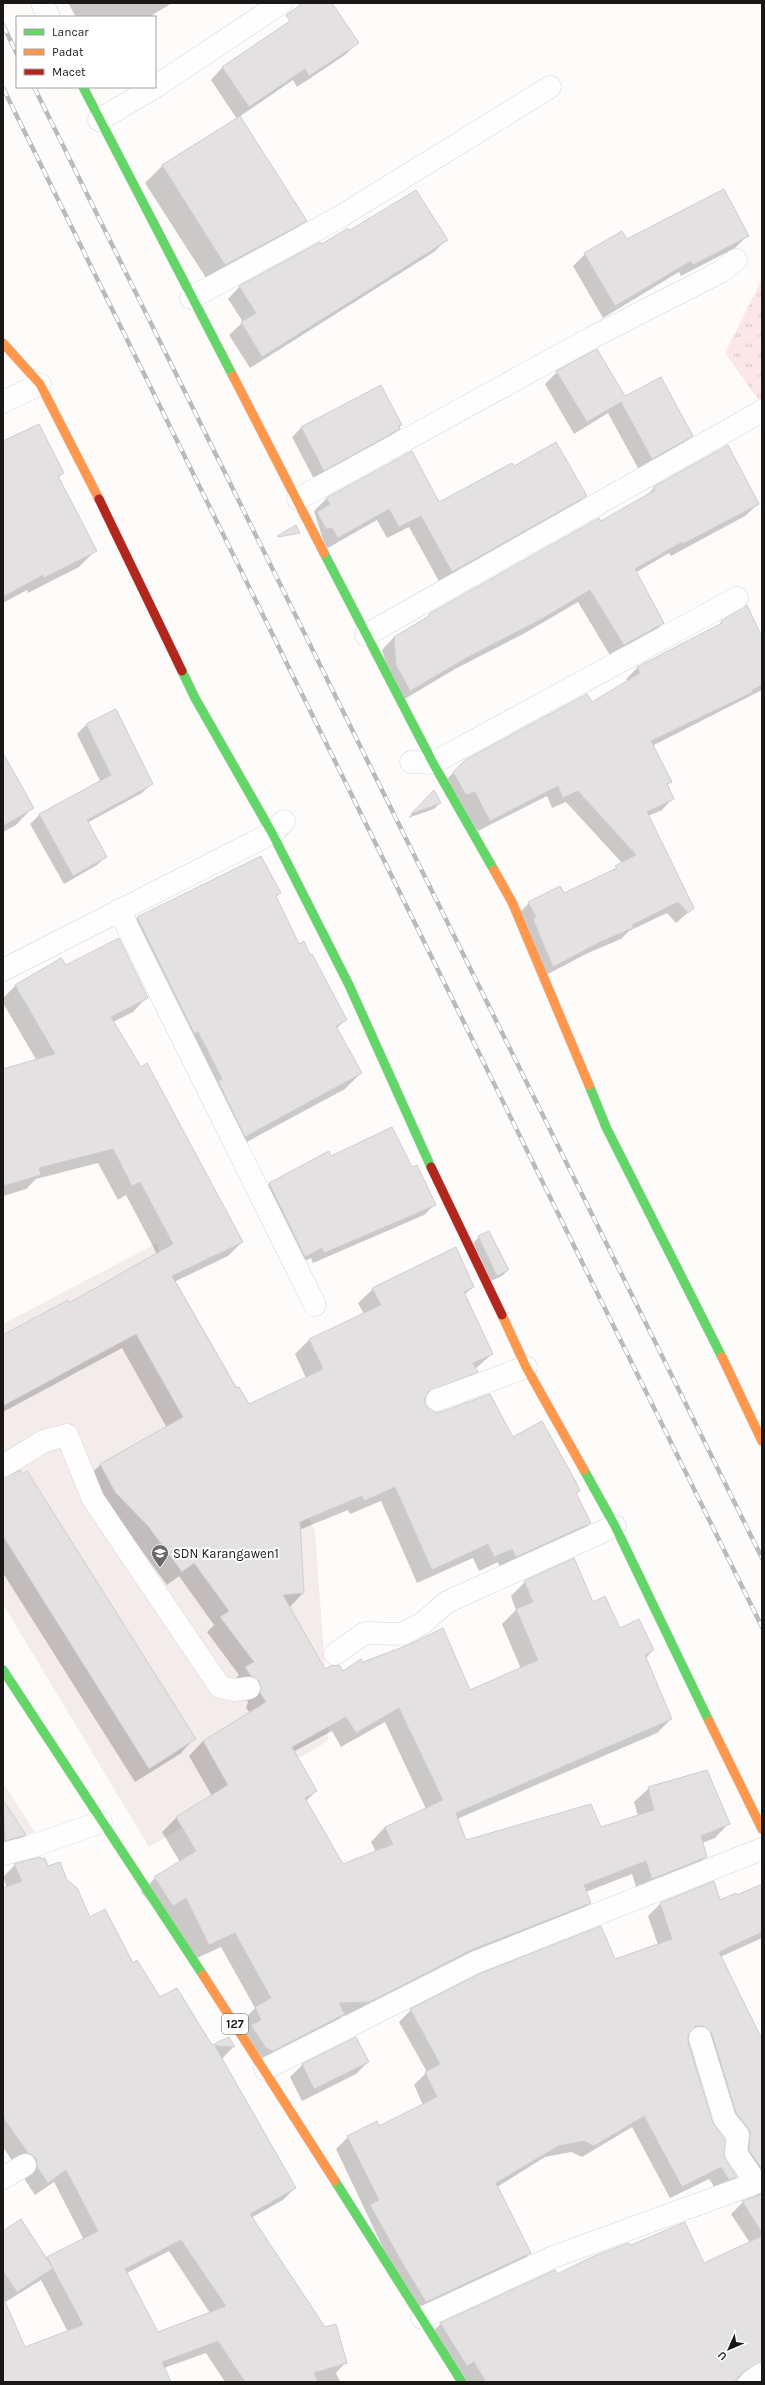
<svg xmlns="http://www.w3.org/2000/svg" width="765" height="2385" viewBox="0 0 765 2385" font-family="Karla,sans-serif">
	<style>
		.built { fill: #f4ebeb }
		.grass { fill: url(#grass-tufts) }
		.shadow { fill: #0003; fill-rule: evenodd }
		.building { fill: #e3e1e1; stroke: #cfcdcd; fill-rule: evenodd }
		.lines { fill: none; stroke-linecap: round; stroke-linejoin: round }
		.street-casing { stroke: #d7d5d5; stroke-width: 23 }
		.fast-casing { stroke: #d7d5d5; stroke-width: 10 }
		.slow-casing { stroke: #d7d5d5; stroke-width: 10 }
		.jam-casing { stroke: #d7d5d5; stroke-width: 10 }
		.street { stroke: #fffefe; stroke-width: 22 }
		.fast { stroke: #63d668; stroke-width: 9 }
		.slow { stroke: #ff974d; stroke-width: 9 }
		.jam { stroke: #b3261e; stroke-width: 9 }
		.rail-casing { stroke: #bababa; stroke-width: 4.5 }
		.rail { stroke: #fff; stroke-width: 3; stroke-dasharray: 9; stroke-linecap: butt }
		.labels { text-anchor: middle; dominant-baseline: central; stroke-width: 4; stroke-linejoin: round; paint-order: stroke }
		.shield { fill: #fff; stroke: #5f5d5d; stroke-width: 1 }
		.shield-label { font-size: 12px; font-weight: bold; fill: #1a1717 }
		.poi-label { font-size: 13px; fill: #1a1717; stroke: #fff; text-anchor: start }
	</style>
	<defs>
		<pattern id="grass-tufts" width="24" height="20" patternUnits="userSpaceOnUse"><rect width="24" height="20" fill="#fbe7e7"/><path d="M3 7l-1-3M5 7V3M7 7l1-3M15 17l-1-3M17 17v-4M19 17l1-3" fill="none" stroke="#d7c5c5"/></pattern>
	</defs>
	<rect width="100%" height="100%" fill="#fefbfb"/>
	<!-- built -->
	<path class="built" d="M157,1243L159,1252L276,1453L315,1531L325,1669L330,1679L328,1741L149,1847L3,1604V1324Z
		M3,1783L35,1832L3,1842Z"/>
	<!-- grass -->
	<path class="grass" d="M762,279V405L725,353Z"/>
	<!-- shadow -->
	<path class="shadow" d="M68,3H172L149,17H76Z
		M320,3H330L357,43L345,55L297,87L293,80L239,117L305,221L288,238L208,281L145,183L162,166L237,119L211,80L222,68Z
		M350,232L446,240L434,252L250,368L229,335L243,322L228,299L239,287L320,243L321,246Z
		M621,232L626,241L747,236L735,248L681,276L679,272L603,318L573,266L585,254Z
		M557,372L625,398L692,435L680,447L639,470L608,413L574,434L545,384Z
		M380,387L401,425L399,428L390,438L314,479L292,437L301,428Z
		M3,443L63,473L58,478L95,551L79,567L28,593L27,590L3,603Z
		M411,452L439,504L514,467L585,496L573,508L440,583L409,527L387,538L377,520L326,549L314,511L326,499Z
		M654,488L758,504L745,516L671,556L669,553L635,573L663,623L651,635L611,657L578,602L525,633L455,669L398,703L382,650L394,637L423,621L430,614L644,498Z
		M722,621L762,640V690L652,746L670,781L667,785L673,798L662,810L648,816L693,908L676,923L667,913L629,931L621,939L588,953L542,977L518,914L529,903L563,895L609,873L622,863L566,802L552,808L547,796L478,831L442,784L465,761L591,704L628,682L626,679L637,668L717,627Z
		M115,711L151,784L142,793L87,823L106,856L97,865L64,884L30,824L39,815L100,781L77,734L86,725Z
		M3,755L32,808L16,825L3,832Z
		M428,798L440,803L434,809L408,818Z
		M261,857L280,893L275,898L298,945L310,957L345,1020L336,1029L361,1073L345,1089L230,1151L122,934L137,918Z
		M61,959L65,966L147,997L133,1012L113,1022L242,1242L228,1256L174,1282L235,1390L248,1406L306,1378L295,1354L309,1340L364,1314L358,1303L373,1289L473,1287L464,1295L492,1354L475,1369L476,1371L462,1386L424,1401L425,1405L434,1413L513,1438L579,1491L575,1494L590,1523L575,1537L501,1571L498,1562L479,1571L473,1558L417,1583L381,1501L350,1514L348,1510L299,1530L303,1593L289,1608L324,1671L342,1672L362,1664L470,1691L521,1669L502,1624L516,1610L511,1596L525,1582L592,1604L620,1629L653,1650L646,1658L671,1719L657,1733L457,1819L465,1841L600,1829L638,1816L634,1802L649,1788L729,1823L715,1838L702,1843L706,1857L691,1871L638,1893L632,1874L586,1892L590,1903L576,1917L355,2015L342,2016L330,2028L258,2065L241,2022L255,2008L221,1947L195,1959L141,1892L155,1878L180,1862L162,1832L176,1818L212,1796L189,1756L203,1741L250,1713L246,1708L248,1702L245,1695L232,1682L239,1675L207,1632L214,1625L179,1576L167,1585L134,1540L101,1507L86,1479L100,1465L167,1428L122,1348L3,1412V1336L69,1304L157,1254L126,1195L118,1200L98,1163L36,1179L26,1189L3,1196V1070L37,1061L3,1003V998L15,986ZM385,1722L426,1809L385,1827L371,1842L376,1852L342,1865L306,1801L316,1791L293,1752L332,1731L341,1747Z
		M328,1153L331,1157L412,1169L434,1205L424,1215L313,1263L311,1258L294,1267L258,1195L269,1184Z
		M479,1237L508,1270L502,1276L491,1281L473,1243Z
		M3,1479L194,1739L180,1754L135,1782L3,1573Z
		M3,1802L25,1835L10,1850L3,1852Z
		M15,1865L47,1867L66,1881L90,1918L133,1964L160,1999L211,2047L228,2038L234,2046L222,2059L295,2188L283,2200L251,2218L346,2362L336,2373L340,2382H225L206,2353L164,2368L170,2382H3V2310L24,2348L68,2332L41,2280L4,2303L3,2301V2232L46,2259L84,2240L54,2182L35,2195L25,2180L24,2171L15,2165L3,2147V1889L7,1888L3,1877ZM169,2251L210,2313L158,2333L127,2273Z
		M762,1885V1938L720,1957L759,2038L762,2036V2382L749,2373L737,2379V2382H467L429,2336L440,2324L554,2271L556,2276L631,2246L703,2265L750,2243L731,2214L743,2202L757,2195L737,2162L696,2040L688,2038L724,2160L736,2177L724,2188L717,2191L709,2179L670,2198L632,2127L582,2157L571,2152L545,2157L497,2187L530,2253L518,2265L414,2313L336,2149L348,2137L379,2127L423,2105L414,2085L427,2072L399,2022L411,2010L614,1961L658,1945L648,1916L660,1904L719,1901L737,1897Z
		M356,2038L368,2062L356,2074L302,2101L290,2077L302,2065Z"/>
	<!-- building -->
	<path class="building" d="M303,3H332L359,43L309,76L305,69L249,107L222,67L290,21L286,15Z
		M240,116L307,221L225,265L162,165Z
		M724,189L749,236L693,265L691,261L615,306L584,253L622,231L627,239Z
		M416,190L448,240L262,357L241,322L256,313L239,286L320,242L322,244L348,228L350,230Z
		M597,349L625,396L661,377L693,436L652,459L621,402L587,422L556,371Z
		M381,385L402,425L399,426L400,429L324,471L301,427Z
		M39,424L64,473L58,476L97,551L44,578L43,575L3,597V441Z
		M556,442L587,496L452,572L421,516L399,527L389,509L338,538L332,528L326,529L317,512L330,504L326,498L412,451L439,502L512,463L514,466Z
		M728,445L759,504L683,544L682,542L635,569L664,623L624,645L590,590L538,621L468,657L410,691L396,665L394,637L429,616V614L599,518L601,521L655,490L653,487Z
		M296,525L300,533L278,537L277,536Z
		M747,605L762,637V685L752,690L753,692L651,741L672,782L667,784L674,799L647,812L694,908L688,913L678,902L632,925L633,928L600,942L553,967L533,919L536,917L528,902L560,886L564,893L617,868L615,866L636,855L578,791L563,798L558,786L490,821L475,792L466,795L453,772L465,760L587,694L592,702L640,673L637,667L722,623L721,621Z
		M116,709L153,784L87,820L107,857L73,876L39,814L111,775L86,724Z
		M3,753L34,808L3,826Z
		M434,790L441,803L411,814Z
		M261,856L281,893L276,896L299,944L304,941L310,955L312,954L347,1020L336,1026L362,1073L245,1137L218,1081L222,1079L198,1032L194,1033L137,917Z
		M119,938L148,998L111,1017L141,1067L147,1063L243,1242L172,1276L236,1388L239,1387L249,1404L323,1369L309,1339L381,1305L372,1288L456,1247L474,1287L464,1292L493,1354L473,1363L478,1372L428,1392L425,1398V1405L435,1412H441L490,1394L513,1437L542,1421L575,1480L580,1491L576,1493L591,1523L516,1557L512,1549L494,1557L488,1544L432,1570L395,1487L364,1501L362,1496L300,1522L304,1593L283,1595L325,1669L330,1666L339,1665L343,1671L361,1659L363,1662L408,1645L443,1628L470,1690L538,1660L516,1609L533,1602L524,1581L574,1558L593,1602L605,1596L620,1628L639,1619L654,1650L645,1655L672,1719L456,1813L466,1840L591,1804L601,1827L654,1810L648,1787L707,1770L730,1824L701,1836L707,1857L652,1879L646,1861L584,1885L591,1903L471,1950L370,2002L339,2003L345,2014L273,2051L266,2048L251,2025L261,2020L255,2007L271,1998L235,1933L209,1945L186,1898L173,1906L154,1877L196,1851L176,1817L228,1785L203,1741L266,1702L260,1693L261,1687L259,1681L251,1676L245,1667L254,1662L220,1617L229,1611L194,1563L182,1572L148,1526L115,1492L100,1464L183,1417L136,1334L3,1406V1335L68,1300L69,1303L173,1244L140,1182L132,1186L113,1149L39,1168L41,1175L3,1186V1069L55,1054L15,985L61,958L66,965ZM399,1708L443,1800L385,1827L393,1844L343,1864L305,1798L317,1791L292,1747L346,1717L356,1733Z
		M392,1127L412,1167L417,1165L436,1205L324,1253L322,1248L305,1257L269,1183L329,1151L331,1156Z
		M489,1231L509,1270L497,1276L478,1236Z
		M20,1470L23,1474L27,1471L196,1739L149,1769L3,1536V1478Z
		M3,1800L26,1835L5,1841Z
		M40,1857L42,1859L45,1858L48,1866L60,1862L67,1880L77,1888L90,1917L105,1909L133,1963L137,1960L160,1997L177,1988L212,2045L229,2037L235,2047L215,2046L296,2188L250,2214L325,2327L336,2324L347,2363L314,2373L318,2382H245L218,2341L162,2362L171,2382H3V2297L25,2347L83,2325L47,2257L98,2231L66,2170L48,2183L37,2167L36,2158L28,2153L3,2117V1888L22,1881L14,1864ZM181,2240L226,2306L158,2332L125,2269Z
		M714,1881L720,1900L736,1893L737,1895L762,1884V1932L719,1952L762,2039V2169L749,2150L750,2131L736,2113L712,2034L703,2026H696L688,2035V2042L713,2123L725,2139V2159L737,2177L729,2180L721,2167L682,2187L644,2116L594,2146L584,2141L558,2146L496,2183L531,2253L426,2302L400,2259L370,2205L379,2200L347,2136L377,2121L379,2126L437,2097L425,2072L440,2064L410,2009L481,1973L601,1926L615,1959L672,1939L660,1903Z
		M356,2037L369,2062L314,2089L302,2064Z
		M762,2194V2233L742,2201Z
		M21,2219L53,2268L17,2292L3,2271V2231Z
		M685,2222L704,2263L762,2236V2362L743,2372L734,2382H486L474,2362L467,2366L440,2323L555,2270L557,2274L594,2256L628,2243L631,2245Z"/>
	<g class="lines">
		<!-- street casing -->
		<g class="street-casing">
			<path id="street" d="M42,3L49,17
				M155,87L281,3
				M99,120L155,87
				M191,298L338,218L550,87
				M3,402L40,384
				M298,499L591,338L722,271L736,260
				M366,635L762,411
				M411,762L433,763L737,598
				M119,910L315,1305
				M3,970L272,833L284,821
				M437,1400L526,1367
				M3,1466L44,1441L67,1435L93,1499L220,1687L234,1690L249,1688
				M335,1654L365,1633L402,1634L423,1623L447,1602L615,1526
				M3,1854L30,1847L101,1822
				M265,2069L476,1962L762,1849
				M3,2178L25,2165
				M422,2318L553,2257L756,2183L736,2153L738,2135L725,2119L700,2038
				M750,2382L762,2374"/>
		</g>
		<!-- fast casing -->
		<g class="fast-casing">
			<path id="fast" d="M83,87L233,376
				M324,553L433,763L494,870
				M182,671L195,698L272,833L349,985L431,1167
				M589,1085L606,1127L722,1357
				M584,1470L615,1526L709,1721
				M3,1670L203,1975
				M335,2181L462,2382"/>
		</g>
		<!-- slow casing -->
		<g class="slow-casing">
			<path id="slow" d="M3,343L40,384L99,499
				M233,376L324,553
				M494,870L512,902L589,1085
				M502,1315L526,1367L584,1470
				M722,1357L762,1441
				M709,1721L762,1829
				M203,1975L335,2181"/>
		</g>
		<!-- jam casing -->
		<g class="jam-casing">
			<path id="jam" d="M99,499L182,671
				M431,1167L502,1315"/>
		</g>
		<!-- street -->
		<use href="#street" class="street"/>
		<!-- fast -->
		<use href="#fast" class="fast"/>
		<!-- slow -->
		<use href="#slow" class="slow"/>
		<!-- jam -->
		<use href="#jam" class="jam"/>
		<!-- rail casing -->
		<g class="rail-casing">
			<path id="rail" d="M3,25L17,54
				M34,87L762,1558
				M3,88L762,1627"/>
		</g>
		<!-- rail -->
		<use href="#rail" class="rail"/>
	</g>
	<!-- icons -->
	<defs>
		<g id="school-pin" transform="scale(0.9)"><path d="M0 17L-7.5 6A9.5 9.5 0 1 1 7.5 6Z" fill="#6a6767" stroke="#fff"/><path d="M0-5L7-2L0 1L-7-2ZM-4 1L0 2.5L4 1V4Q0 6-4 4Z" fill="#fff"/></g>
	</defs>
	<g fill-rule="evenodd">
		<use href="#school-pin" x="160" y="1553"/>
	</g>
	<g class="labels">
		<!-- shield labels -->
		<rect class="shield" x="222" y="2014" width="26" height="20" rx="3"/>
		<g class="shield-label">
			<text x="235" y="2024">127</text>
		</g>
		<!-- poi labels -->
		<g class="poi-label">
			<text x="173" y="1553">SDN Karangawen1</text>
		</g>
	</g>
	<!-- border -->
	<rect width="765" height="2385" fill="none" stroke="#1a1717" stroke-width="8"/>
	<!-- legend -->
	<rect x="16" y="16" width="140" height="72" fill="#ffffff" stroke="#a3a2a2"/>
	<rect x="24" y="29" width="20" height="6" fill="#63d668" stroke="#a3a2a2"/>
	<text x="52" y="36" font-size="12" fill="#1a1717">Lancar</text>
	<rect x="24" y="49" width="20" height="6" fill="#ff974d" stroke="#a3a2a2"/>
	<text x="52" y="56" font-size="12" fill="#1a1717">Padat</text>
	<rect x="24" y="69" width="20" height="6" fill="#b3261e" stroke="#a3a2a2"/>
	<text x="52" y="76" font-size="12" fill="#1a1717">Macet</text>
	<!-- north arrow -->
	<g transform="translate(729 2349) rotate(225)" stroke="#ffffff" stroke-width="3" paint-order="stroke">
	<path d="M0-3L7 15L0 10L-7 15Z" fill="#1a1717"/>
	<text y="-6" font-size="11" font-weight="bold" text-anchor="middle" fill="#1a1717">U</text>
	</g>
</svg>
